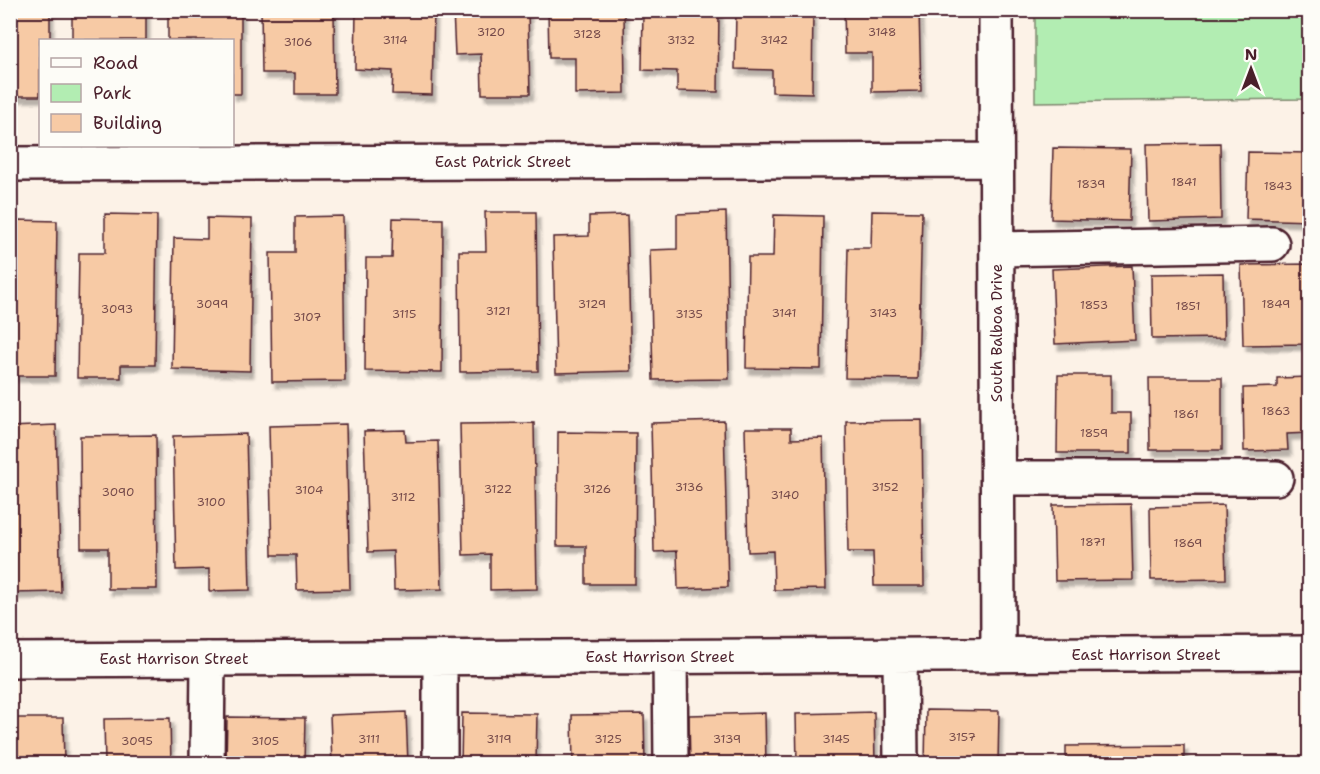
<svg xmlns="http://www.w3.org/2000/svg" width="1320" height="774" viewBox="0 0 1320 774" font-family="'Shantell Sans',sans-serif">
	<style>
		.green { fill: #b2edb2; stroke: #7e866e; stroke-width: 1.5 }
		.building { fill: #f7caa5; stroke: #4a1f2b; stroke-width: 1.5; filter: url(#shadow) }
		.lines { fill: none; stroke-linecap: round; stroke-linejoin: round }
		.minor-casing { stroke: #4a1f2b; stroke-width: 38 }
		.minor { stroke: #fdfcf7; stroke-width: 33 }
		.labels { text-anchor: middle; dominant-baseline: central; stroke-width: 4.5; stroke-linejoin: round; paint-order: stroke }
		.number-label { font-size: 12px; fill: #754a4a }
		.street-label { font-size: 15px; fill: #4a1f2b; stroke: #fdfcf7 }
	</style>
	<defs>
		<filter id="shadow"><feDropShadow dx="3.5" dy="6" stdDeviation="1.5" flood-color="#0004"/></filter>
	</defs>
	<rect width="100%" height="100%" fill="#fcf2e7"/>
	<filter id="ink" filterUnits="userSpaceOnUse"><feTurbulence type="fractalNoise" baseFrequency=".0167" numOctaves="2"/><feDisplacementMap in="SourceGraphic" scale="12" xChannelSelector="R" yChannelSelector="G"/><feConvolveMatrix kernelMatrix="1 2 1 2 8 2 1 2 1" color-interpolation-filters="sRGB"/></filter>
	<g filter="url(#ink)">
		<!-- green -->
		<path class="green" d="M1035,11H1309V99L1035,102Z"/>
		<!-- building -->
		<path class="building" d="M10,10H50V40H40V96H10Z
			M72,10H146V40H72Z
			M168,10H241V94H232V40H168Z
			M261,10H334L335,94H295V73H262Z
			M356,10H434L432,95L392,94L393,71L355,69Z
			M453,10H528L530,94H482L481,54L455,55Z
			M548,10H624L625,93L575,94V58H549Z
			M643,10H719L718,92L677,91V71L642,70Z
			M736,10H813L812,93L772,92V70L735,69Z
			M844,10H919L921,91L872,92V53H845Z
			M1220,143L1221,219L1148,221L1146,144Z
			M1053,148L1131,149L1129,221L1051,219Z
			M1248,152L1310,153V221L1246,219Z
			M872,211L922,212L918,379L845,378L848,248H871Z
			M485,212H536L538,371L460,372L459,251H486Z
			M726,212L729,379L653,380L650,250L677,249V214Z
			M105,214L157,215L155,365H121V378H77L79,253H105Z
			M627,215L631,371L556,373L553,237L589,236V216Z
			M774,215L823,216L821,369L746,368L748,257H773Z
			M343,216L345,381L272,382L270,253H295V217Z
			M207,218L252,219L250,371L172,369L174,238L207,239Z
			M393,218L443,219L442,372L365,371L366,258H392Z
			M17,220L57,221L55,376H10V242H16Z
			M1310,264V344L1243,345L1241,265Z
			M1132,266L1135,340L1055,344L1052,269Z
			M1223,273L1224,338L1152,339L1151,274Z
			M1058,375H1111V413H1131V453H1057Z
			M1310,377V433L1287,434L1288,450L1244,451L1243,388L1277,387V378Z
			M1149,378H1222V450H1150Z
			M922,420L924,586H874L873,552H848L846,421Z
			M724,421L728,587L678,589L677,551L654,552L651,423Z
			M534,423L537,589L490,590V554L463,555L460,424Z
			M346,424L350,589L297,590L296,555H272L269,426Z
			M56,425L61,592L12,593L10,427Z
			M745,428H791V439L823,438L826,589L774,590L773,551L748,552Z
			M405,430L406,442L438,441L442,589L394,590L393,551L368,552L364,431Z
			M558,432L636,433L635,584H586V546H557Z
			M246,434L250,590L209,591V569L176,570L173,436Z
			M156,435L157,589H108V548H81L80,436Z
			M1131,504L1133,580L1055,581L1053,505Z
			M1224,505L1226,579L1151,580L1150,507Z
			M926,710L999,711L998,764H925Z
			M406,712L408,764H332L330,715Z
			M874,712L875,764H797L796,714Z
			M462,713L537,714L536,764H461Z
			M765,713L766,764H690L689,715Z
			M644,714L645,764H573L572,715Z
			M227,717L305,718L304,764H226Z
			M10,718H63L64,764H10Z
			M170,718L171,764H105L104,719Z
			M1184,745V764H1066V746Z"/>
		<g class="lines">
			<!-- minor casing -->
			<g class="minor-casing">
				<path id="minor" d="M996,10L998,655
					M10,164L996,160
					M997,249L1272,244
					M998,478H1276
					M900,656L901,764
					M670,657L671,764
					M440,658V764
					M10,660L1310,653
					M207,764L208,659"/>
			</g>
			<!-- minor -->
			<use href="#minor" class="minor"/>
		</g>
	</g>
	<g class="labels">
		<!-- number labels -->
		<g class="number-label">
			<text x="491" y="32">3120</text>
			<text x="882" y="32">3148</text>
			<text x="587" y="34">3128</text>
			<text x="395" y="40">3114</text>
			<text x="681" y="40">3132</text>
			<text x="774" y="40">3142</text>
			<text x="298" y="42">3106</text>
			<text x="1184" y="182">1841</text>
			<text x="1091" y="184">1839</text>
			<text x="1278" y="186">1843</text>
			<text x="212" y="304">3099</text>
			<text x="592" y="304">3129</text>
			<text x="1276" y="304">1849</text>
			<text x="1094" y="305">1853</text>
			<text x="1188" y="306">1851</text>
			<text x="117" y="309">3093</text>
			<text x="498" y="311">3121</text>
			<text x="784" y="313">3141</text>
			<text x="883" y="313">3143</text>
			<text x="404" y="314">3115</text>
			<text x="689" y="314">3135</text>
			<text x="307" y="317">3107</text>
			<text x="1276" y="411">1863</text>
			<text x="1186" y="414">1861</text>
			<text x="1094" y="433">1859</text>
			<text x="689" y="487">3136</text>
			<text x="885" y="487">3152</text>
			<text x="498" y="489">3122</text>
			<text x="597" y="489">3126</text>
			<text x="309" y="490">3104</text>
			<text x="118" y="492">3090</text>
			<text x="785" y="495">3140</text>
			<text x="403" y="497">3112</text>
			<text x="211" y="502">3100</text>
			<text x="1093" y="542">1871</text>
			<text x="1188" y="543">1869</text>
			<text x="962" y="737">3157</text>
			<text x="369" y="739">3111</text>
			<text x="499" y="739">3119</text>
			<text x="608" y="739">3125</text>
			<text x="727" y="739">3139</text>
			<text x="836" y="739">3145</text>
			<text x="137" y="741">3095</text>
			<text x="265" y="741">3105</text>
		</g>
		<!-- street labels -->
		<g class="street-label">
			<text x="503" y="162">East Patrick Street</text>
			<text transform="translate(997 333) rotate(-90)">South Balboa Drive</text>
			<text x="1146" y="655">East Harrison Street</text>
			<text x="660" y="657">East Harrison Street</text>
			<text x="174" y="659">East Harrison Street</text>
		</g>
	</g>
	<!-- margin -->
	<rect width="1320" height="774" fill="none" stroke="#fdfcf7" stroke-width="36"/>
	<rect x="18" y="18" width="1284" height="738" fill="none" stroke="#4a1f2b" stroke-width="2" filter="url(#ink)"/>
	<!-- legend -->
	<rect x="39" y="39" width="195" height="108" fill="#fdfcf7" stroke="#b5a4a5" stroke-width="1.5"/>
	<rect x="51" y="58" width="30" height="9" fill="#fdfcf7" stroke="#b5a4a5" stroke-width="1.5"/>
	<text x="93" y="69" font-size="18" fill="#4a1f2b">Road</text>
	<rect x="51" y="84" width="30" height="18" fill="#b2edb2" stroke="#b5a4a5" stroke-width="1.5"/>
	<text x="93" y="99" font-size="18" fill="#4a1f2b">Park</text>
	<rect x="51" y="114" width="30" height="18" fill="#f7caa5" stroke="#b5a4a5" stroke-width="1.5"/>
	<text x="93" y="129" font-size="18" fill="#4a1f2b">Building</text>
	<!-- north arrow -->
	<g transform="translate(1251 69)" stroke="#fdfcf7" stroke-width="4.5" paint-order="stroke">
	<path d="M0-4.5L10 22L0 15L-10 22Z" fill="#4a1f2b"/>
	<text y="-9" font-size="16" font-weight="bold" text-anchor="middle" fill="#4a1f2b">N</text>
	</g>
</svg>
